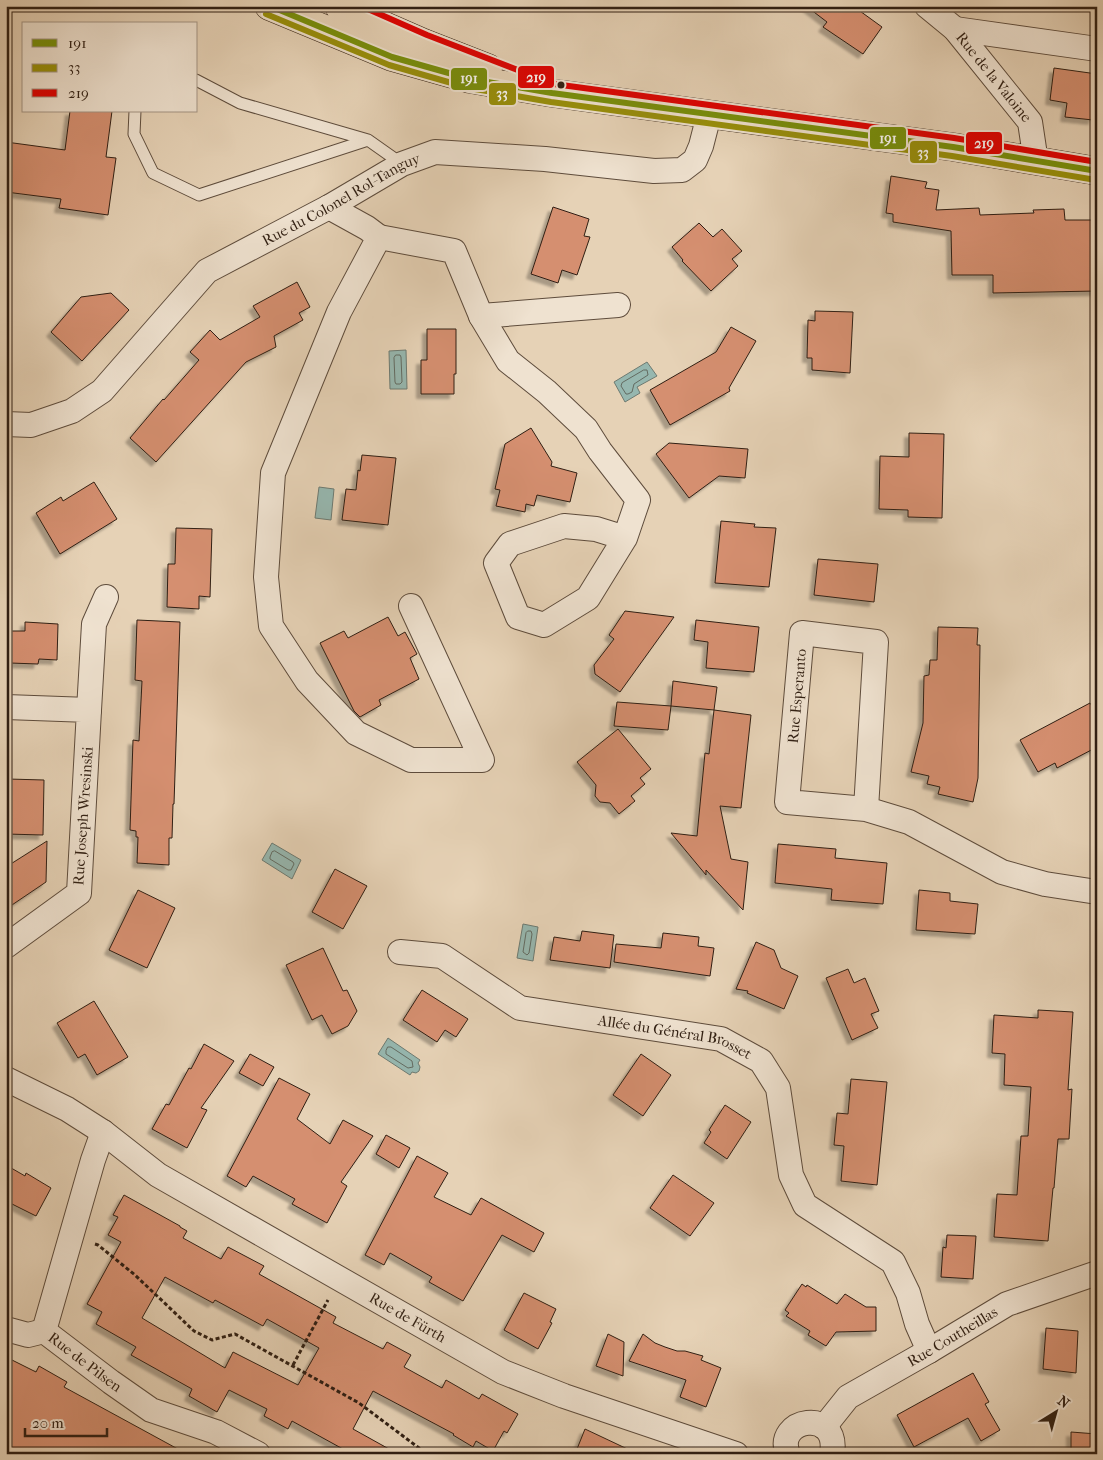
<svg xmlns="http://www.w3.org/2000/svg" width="1103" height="1460" viewBox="0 0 1103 1460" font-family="'IM FELL French Canon',serif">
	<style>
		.water { fill: #96b7af; stroke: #6d7a71 }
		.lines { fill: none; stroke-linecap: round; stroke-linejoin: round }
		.shore { stroke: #636b61; stroke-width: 1 }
		.building { fill: #d58f70; stroke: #301f13; fill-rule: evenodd; filter: url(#shadow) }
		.lane-casing { stroke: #5e4c3c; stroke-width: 13 }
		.street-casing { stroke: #5e4c3c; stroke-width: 26 }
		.primary-casing { stroke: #301f13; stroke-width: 29 }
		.path { stroke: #301f13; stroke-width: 3; stroke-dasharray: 4 2.5; stroke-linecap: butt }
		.lane { stroke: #efe2d0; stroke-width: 11 }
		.street { stroke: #efe2d0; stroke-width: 24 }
		.primary { stroke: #e6d2b6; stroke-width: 28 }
		.bus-1-casing { stroke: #efe2d0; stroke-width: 10 }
		.bus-2-casing { stroke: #efe2d0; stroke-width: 10 }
		.bus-3-casing { stroke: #efe2d0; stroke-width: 10 }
		.bus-1 { stroke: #788f0a; stroke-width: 6 }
		.bus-2 { stroke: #988f0a; stroke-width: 6 }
		.bus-3 { stroke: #df0101; stroke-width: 6 }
		.bus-dot { fill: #301f13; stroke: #efe2d0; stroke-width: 2 }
		.labels { text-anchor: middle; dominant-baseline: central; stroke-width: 5; stroke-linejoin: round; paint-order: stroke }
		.street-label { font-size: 15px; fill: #301f13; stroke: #efe2d0 }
		.line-badge { stroke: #efe2d0; stroke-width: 2 }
		.badge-label { font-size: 14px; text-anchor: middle; font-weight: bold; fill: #fff }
	</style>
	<defs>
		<filter id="shadow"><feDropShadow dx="-4.5" dy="4.5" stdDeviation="1" flood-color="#0004"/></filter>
	</defs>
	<rect width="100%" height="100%" fill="#e6d2b6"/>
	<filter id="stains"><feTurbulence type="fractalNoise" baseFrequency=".004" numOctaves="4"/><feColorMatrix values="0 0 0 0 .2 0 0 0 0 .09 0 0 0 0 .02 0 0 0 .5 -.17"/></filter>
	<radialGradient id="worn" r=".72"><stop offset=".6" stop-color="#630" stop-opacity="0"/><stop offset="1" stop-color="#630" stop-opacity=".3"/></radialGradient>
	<!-- water -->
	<path class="water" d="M406,350L407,389H390L389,351Z
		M647,362L657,376L637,387L640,393L625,402L614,382Z
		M319,487L334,489L331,520L315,518Z
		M272,843L301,860L292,879L262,860Z
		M523,924L538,927L533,961L517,958Z
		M388,1038L420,1060L418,1063L420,1067L419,1071L416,1073L412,1072L410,1075L378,1054Z"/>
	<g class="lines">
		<!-- shore -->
		<path class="shore" d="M396,355H400L401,357L402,382L400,384H396L395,382L394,358Z
			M644,370H647L648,375L634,384L632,392L628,394H626L621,386L622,383Z
			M275,851L293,862L294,864L291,870H288L270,859V857L272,852Z
			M528,931H531L532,934L529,953L527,955L523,952L526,933Z
			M388,1047H391L412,1061L413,1067L408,1068L386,1054V1051Z"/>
	</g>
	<!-- building -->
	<path class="building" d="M806,6H853L882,27L863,54L823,27L827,22Z
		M1054,68L1097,74V116H1093V120L1065,117L1067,103L1050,100Z
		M70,111H112L106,157L116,158L108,215L59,208L61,199L6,192V142L65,150Z
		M891,176L927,182L925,188L939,190L936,210L979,208L980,215L1034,213L1033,210L1064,209L1065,220H1097V291L993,293V275H952L951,231L893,222V214L886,213Z
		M553,207L589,219L584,236L590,237L577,275L562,270L558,283L531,274Z
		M699,223L713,237L722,229L742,251L732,259L738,266L711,291L682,261L683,260L672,247Z
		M297,282L310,307L299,313L303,320L274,336L276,347L246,362L156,462L130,438L163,399L164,400L199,360L190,352L210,330L220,340L260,317L253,306Z
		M111,293L129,310L82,361L51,332L81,297Z
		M815,311L853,312L850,373L812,370V358H807L808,320L815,321Z
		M731,327L756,341L729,388L730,391L670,425L650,390L716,352Z
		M427,329H456V374H454V394H421V360H427Z
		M531,428L552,462L551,466L577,473L570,502L537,495L534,506L526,504L525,512L496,506L500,490L495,489L505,444Z
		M909,433L944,434L942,518L908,517V510L879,509L880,456L909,457Z
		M669,443L748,449L745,478L719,476L689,498L656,454Z
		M362,455L396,458L388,525L342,520L346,489L356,490L358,470L360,471Z
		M94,482L117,519L60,554L36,513L61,497L63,501Z
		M721,521L755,524L754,527L776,528L769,587L715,583Z
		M176,528L212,529L210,597L199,596V609L167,607L168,564H175Z
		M818,559L878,564L874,602L814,595Z
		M625,611L674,617L620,692L595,674L594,665L614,639L609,635Z
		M388,617L398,636L405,632L417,654L410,658L419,679L379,700L381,705L360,717L354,711L320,643L344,631L348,638Z
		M137,620L180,622L174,804H173L172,838H169V865L137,863L138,837H136V831L130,830L133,740L139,741L142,681L135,680Z
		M696,620L759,627L754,672L706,668L708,642L694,640Z
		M25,622L58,624L57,660L39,659L38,664L10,663L11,631H25Z
		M938,627L978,628L977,645H980L978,778L973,802L938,794L940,787L927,784L929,776L911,772L923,723L924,676L929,675L930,660H937Z
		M673,681L717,687L714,710L671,706Z
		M617,702L671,706L668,730L614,726Z
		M1090,703L1097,714V747L1057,768L1055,763L1038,772L1020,740Z
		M714,710L751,715L741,808L720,806L731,859L748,862L743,910L706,870V875L671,833L697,836L705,753L709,754Z
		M618,729L651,769L640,778L645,784L631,796L635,801L619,814L610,803L600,802L595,796L596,785L577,762Z
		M8,779L44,780L43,835L6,834Z
		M47,841L46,882L6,909V867Z
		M778,844L836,849L835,858L887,863L883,904L831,900L832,889L775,883Z
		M335,869L367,886L343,929L312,912Z
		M138,890L175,908L147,968L109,950Z
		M919,890L950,893V901L978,904L975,934L916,930Z
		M582,931L614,935L610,968L550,960L554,937L580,941Z
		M663,933L699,937L698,946L714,948L710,976L614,962L616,944L661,948Z
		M756,942L774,950L781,968L798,976L784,1009L747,993L748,991L736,989Z
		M323,948L343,991L347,990L357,1011L348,1026L332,1034L322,1015L312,1020L286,965Z
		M848,969L854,983L865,978L879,1011L871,1014L878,1028L852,1040L826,978Z
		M422,990L468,1019L456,1037L445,1030L437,1042L403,1020Z
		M94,1001L128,1057L97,1075L85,1054L78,1058L57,1023Z
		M1038,1010L1073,1012L1068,1090L1072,1089L1069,1139H1058L1054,1188H1053L1048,1241L994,1237L997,1194L1017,1195L1021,1136H1028L1031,1087L1004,1085L1005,1054L992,1053L994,1015L1038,1018Z
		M204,1044L234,1061L201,1108L207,1110L187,1148L152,1129L166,1104L169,1105L189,1068L191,1069Z
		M250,1054L274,1067L263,1086L239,1073Z
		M641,1054L671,1075L643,1116L613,1095Z
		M279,1078L310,1094L297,1119L330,1144L343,1120L373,1136L341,1182L347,1186L327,1223L292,1204L295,1199L253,1176L246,1187L227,1176Z
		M851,1079L887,1082L877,1185L841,1181L844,1146L834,1145L837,1113L848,1114Z
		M725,1105L751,1122L727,1159L704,1143L711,1132L709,1130Z
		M386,1135L410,1148L399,1168L376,1154Z
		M417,1156L448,1173L434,1197L471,1215L481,1198L544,1233L534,1252L502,1235L463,1301L429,1282L432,1277L390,1253L384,1265L365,1255Z
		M6,1165L25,1176L26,1173L51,1188L36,1216L6,1201Z
		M673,1175L714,1203L690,1236L650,1208Z
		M124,1195L180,1226V1227L187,1231L183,1238L221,1259L228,1247L264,1266L259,1274L336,1317L333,1323L383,1349L387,1342L411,1355L404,1367L424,1378L442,1388L446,1380L479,1399L482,1394L518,1414L507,1433L504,1431L493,1451L476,1441L473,1447L453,1435L454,1434L373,1391L353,1429L398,1454H352L292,1421L288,1429L264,1416L267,1409L229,1390L217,1412L189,1396L192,1389L131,1355L136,1347L96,1324L102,1312L87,1304L121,1242L108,1235L118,1217L113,1215ZM165,1277L213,1303L215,1300L263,1326L267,1319L319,1348L298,1385L233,1352L225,1368L142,1318Z
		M947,1235L976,1236L973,1279L941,1277L943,1247L946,1248Z
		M802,1284L806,1287L807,1285L837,1304L845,1294L866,1307H876V1331L836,1332L826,1346L808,1335L810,1331L786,1316L789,1313L785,1310Z
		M524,1293L556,1309L550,1322L552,1323L538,1349L504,1330Z
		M1046,1328L1078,1331L1076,1373L1043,1369Z
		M608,1334L624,1342L623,1376L596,1366Z
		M643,1334L655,1343L665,1347L677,1351H685L703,1356L701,1360L721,1368L706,1407L680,1397L686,1380L629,1361Z
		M6,1357L36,1372L39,1366L67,1382L64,1387L187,1454H17L6,1447Z
		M973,1373L989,1402L985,1404L1000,1430L981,1441L968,1418L914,1447L897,1415Z
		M585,1429L638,1454H575Z
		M1071,1432L1097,1434V1454H1071Z"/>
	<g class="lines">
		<!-- lane casing -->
		<g class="lane-casing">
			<path id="lane" d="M196,80L240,103L368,140L402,164
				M135,111L134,134L153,173L199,195L368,140"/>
		</g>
		<!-- street casing -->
		<g class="street-casing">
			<g id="street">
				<path id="s1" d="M927,6L955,29L1030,122L1036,162"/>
				<path d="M955,29L1097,49"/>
				<path d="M329,207L367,228L379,237L339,312L273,473L266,577L271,626L307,681L356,733L411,760H482L411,606"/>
				<path d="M379,237L454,251L481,316L508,361L547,392L586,429L600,451L638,500L625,538L596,529L564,526L510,544L496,563L518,617L544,625L588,598L625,538"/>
				<path d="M481,316L618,305"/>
				<path id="s2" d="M6,424L31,425L72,411L102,391L207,271L329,207L402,164L435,152L545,159L654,171L682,170L695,160L701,146L709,115"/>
				<path d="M6,707L89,710L79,893L6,946"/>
				<path d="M89,710L94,624L106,597"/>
				<path d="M866,809L876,642L802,633L787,802L866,809L909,822L1002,872L1045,884L1097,892"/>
				<path id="s3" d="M400,952L442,956L520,1008L721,1039L761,1061L778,1088L791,1175L805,1205L893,1262L908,1293L917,1324L929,1351"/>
				<path id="s4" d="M6,1079L67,1109L103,1132L158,1175L503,1372L564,1396L736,1454"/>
				<path id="s5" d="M103,1132L93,1160L44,1331L111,1382L151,1410L216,1432L258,1454"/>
				<path d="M6,1329L28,1335L44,1331"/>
				<path id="s6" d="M824,1427L848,1397L929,1351L1007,1304L1097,1273"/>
				<path d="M788,1454C773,1419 840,1406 832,1454"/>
			</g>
		</g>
		<!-- primary casing -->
		<g class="primary-casing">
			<path id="primary" d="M269,6L392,57L470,79L552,93L953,147L1097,171
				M339,6L424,43L488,68"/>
		</g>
		<!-- path -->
		<path class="path" d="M95,1244L98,1245L135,1275L194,1331L212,1340L235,1334L359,1403L419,1448L430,1454
			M293,1365L328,1300"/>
		<!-- lane -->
		<use href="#lane" class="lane"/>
		<!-- street -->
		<use href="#street" class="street"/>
		<!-- primary -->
		<use href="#primary" class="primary"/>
		<!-- bus-1 casing -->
		<g class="bus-1-casing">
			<path id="bus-1" d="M270,6L392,57L470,79L552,93L953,147L1097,171"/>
		</g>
		<!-- bus-2 casing -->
		<g class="bus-2-casing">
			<path id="bus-2" d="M266,14L389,65L469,88L551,102L952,156L1096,180"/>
		</g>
		<!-- bus-3 casing -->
		<g class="bus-3-casing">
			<path id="bus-3" d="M361,6L427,35L554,84L954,138L1097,162"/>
		</g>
		<!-- bus-1 -->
		<use href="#bus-1" class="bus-1"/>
		<!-- bus-2 -->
		<use href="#bus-2" class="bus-2"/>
		<!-- bus-3 -->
		<use href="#bus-3" class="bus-3"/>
	</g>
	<!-- markers -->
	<circle class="bus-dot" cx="561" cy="85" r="4.5"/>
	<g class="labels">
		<!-- street labels -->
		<g class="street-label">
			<text stroke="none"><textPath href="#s1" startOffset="98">Rue de la Valoine</textPath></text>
			<text stroke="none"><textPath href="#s2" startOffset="416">Rue du Colonel Rol-Tanguy</textPath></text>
			<text transform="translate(797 696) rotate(-85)">Rue Esperanto</text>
			<text transform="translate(83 816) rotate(-86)">Rue Joseph Wresinski</text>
			<text stroke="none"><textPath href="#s3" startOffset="294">Allée du Général Brosset</textPath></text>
			<text stroke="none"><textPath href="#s4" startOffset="468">Rue de Fürth</textPath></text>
			<text stroke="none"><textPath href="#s6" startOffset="159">Rue Coutheillas</textPath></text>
			<text stroke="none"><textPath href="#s5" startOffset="259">Rue de Pilsen</textPath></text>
		</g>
	</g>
	<g class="line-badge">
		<rect x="517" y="65" width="38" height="24" rx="5" fill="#df0101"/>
		<rect x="450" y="67" width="38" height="24" rx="5" fill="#788f0a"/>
		<rect x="488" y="82" width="29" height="24" rx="5" fill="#988f0a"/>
		<rect x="869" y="126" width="38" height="24" rx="5" fill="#788f0a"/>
		<rect x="965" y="131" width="38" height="24" rx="5" fill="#df0101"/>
		<rect x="909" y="140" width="29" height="24" rx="5" fill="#988f0a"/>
	</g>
	<g class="badge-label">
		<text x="536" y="82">219</text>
		<text x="469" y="83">191</text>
		<text x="502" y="98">33</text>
		<text x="888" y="143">191</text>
		<text x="984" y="148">219</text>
		<text x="923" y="157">33</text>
	</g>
	<!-- margin -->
	<rect width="1103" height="1460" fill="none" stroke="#e6d2b6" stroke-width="25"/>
	<rect x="8" y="8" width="1088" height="1445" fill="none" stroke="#301f13" stroke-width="2.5"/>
	<rect x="12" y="12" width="1078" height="1435" fill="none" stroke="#301f13"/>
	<!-- legend -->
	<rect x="22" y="22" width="175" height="90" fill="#efe2d0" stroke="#a39484"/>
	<rect x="32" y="39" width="25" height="8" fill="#788f0a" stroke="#a39484"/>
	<text x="68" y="48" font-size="15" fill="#301f13">191</text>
	<rect x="32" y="64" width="25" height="8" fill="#988f0a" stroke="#a39484"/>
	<text x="68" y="72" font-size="15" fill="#301f13">33</text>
	<rect x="32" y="89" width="25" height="8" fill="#df0101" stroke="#a39484"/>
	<text x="68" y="98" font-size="15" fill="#301f13">219</text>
	<!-- north arrow -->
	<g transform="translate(1056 1412) rotate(37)" stroke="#efe2d0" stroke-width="4" paint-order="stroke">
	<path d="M0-4L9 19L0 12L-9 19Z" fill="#301f13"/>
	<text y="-8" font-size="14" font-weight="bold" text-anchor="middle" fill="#301f13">N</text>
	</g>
	<!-- scale -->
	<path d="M25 1428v8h82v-8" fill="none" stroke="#301f13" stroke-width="2.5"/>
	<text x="32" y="1428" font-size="15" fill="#301f13" stroke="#efe2d0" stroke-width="4" paint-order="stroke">20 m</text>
	<rect width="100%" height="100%" filter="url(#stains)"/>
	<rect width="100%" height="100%" fill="url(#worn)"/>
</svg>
